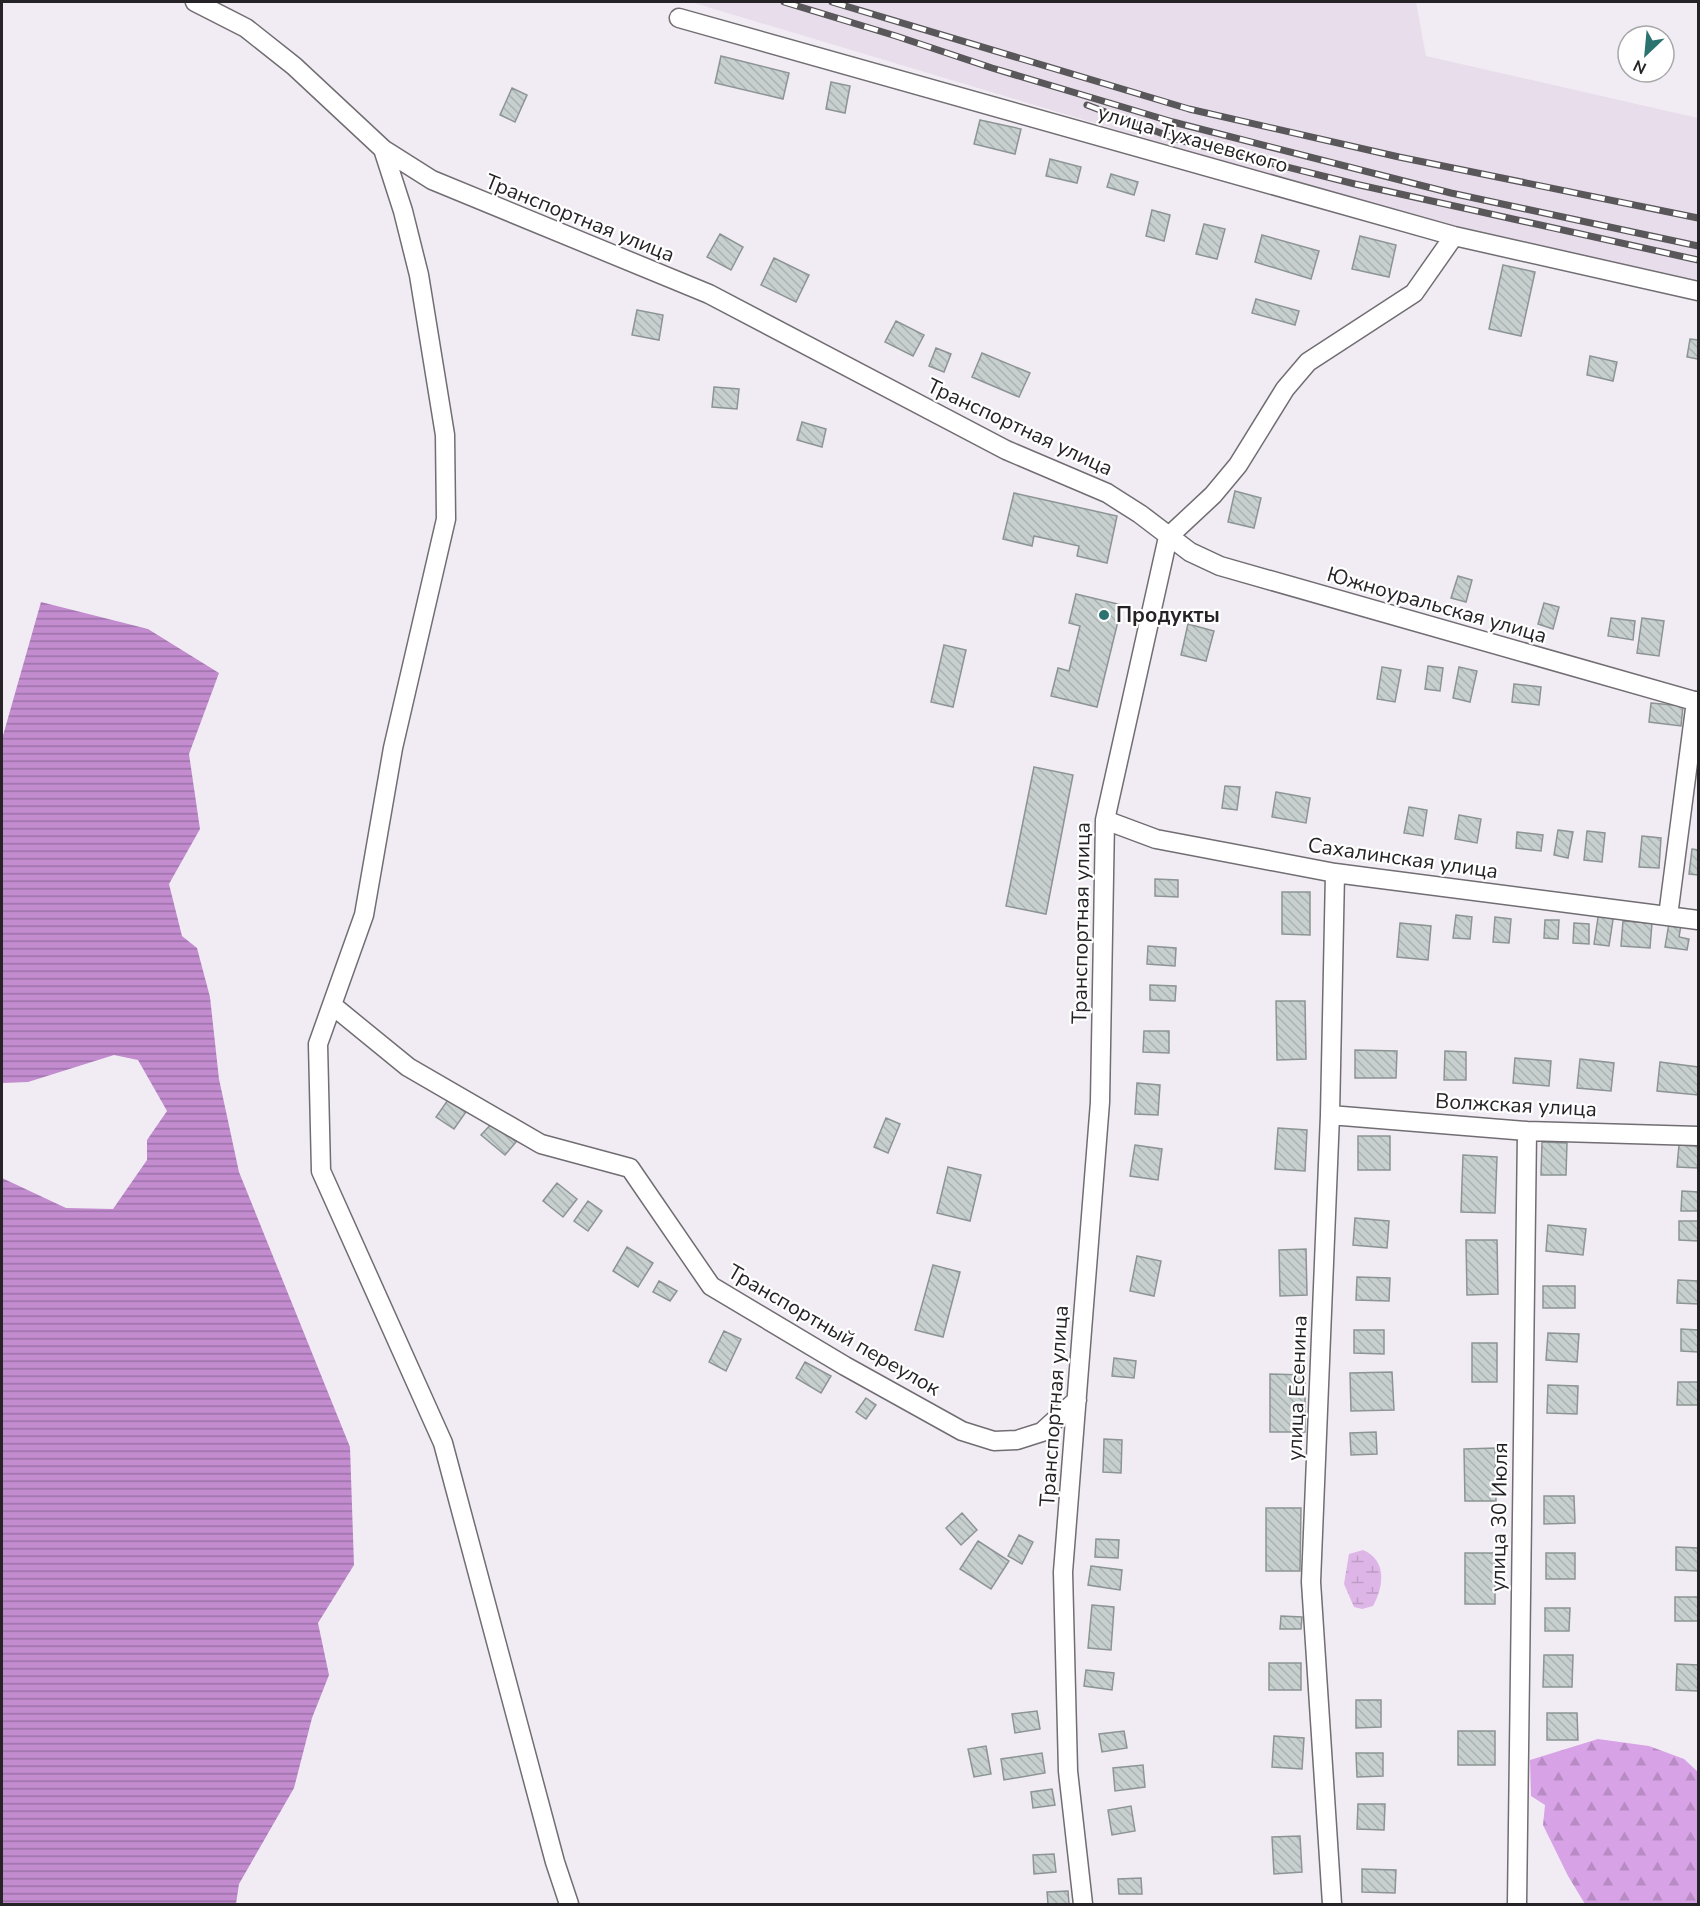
<svg xmlns="http://www.w3.org/2000/svg" width="1700" height="1906" viewBox="0 0 1700 1906" font-family="'Nunito Sans',sans-serif">
	<style>
		.built { fill: #e8deeb }
		.forest { fill: url(#forest-firs) }
		.wetland { fill: url(#wetland-marsh) }
		.water { fill: url(#water-rules) }
		.building { fill: url(#building-back-hatch); stroke: #8c9494; stroke-width: 1.5 }
		.lines { fill: none; stroke-linecap: round; stroke-linejoin: round }
		.street-casing { stroke: #716d72; stroke-width: 21 }
		.street { stroke: #fff; stroke-width: 18 }
		.rail-casing { stroke: #59575a; stroke-width: 7 }
		.rail { stroke: #fff; stroke-width: 4.5; stroke-dasharray: 14; stroke-linecap: butt }
		.poi-dot { fill: #2a736e; stroke: #fff; stroke-width: 2 }
		.labels { text-anchor: middle; dominant-baseline: central; stroke-width: 4.5; stroke-linejoin: round; paint-order: stroke }
		.street-label { font-size: 21px; fill: #252325; stroke: #fff }
		.poi-label { font-size: 21px; font-weight: bold; fill: #252325; stroke: #fff; text-anchor: start }
	</style>
	<defs>
		<pattern id="forest-firs" width="22" height="20" patternUnits="userSpaceOnUse" patternTransform="scale(1.5)"><rect width="22" height="20" fill="#d8a2e6"/><path d="M5 1l3.5 6h-7zM16 11l3.5 6h-7z" fill="#b98bc5"/></pattern>
		<pattern id="wetland-marsh" width="20" height="14" patternUnits="userSpaceOnUse" patternTransform="scale(1.5)"><rect width="20" height="14" fill="#ddb6e7"/><path d="M1 5h8M5 5V1M11 12h8M15 12V8" fill="none" stroke="#be9cc6"/></pattern>
		<pattern id="water-rules" width="6" height="5" patternUnits="userSpaceOnUse" patternTransform="scale(1.5)"><rect width="6" height="5" fill="#c28ccf"/><path d="M0 2.5h6" fill="none" stroke="#9d72a8"/></pattern>
		<pattern id="building-back-hatch" width="6" height="6" patternUnits="userSpaceOnUse" patternTransform="scale(1.5)"><rect width="6" height="6" fill="#c7d0cf"/><path d="M-1 5l2 2M0 0l6 6M5-1l2 2" fill="none" stroke="#abb2b2"/></pattern>
	</defs>
	<rect width="100%" height="100%" fill="#f1ecf3"/>
	<!-- built -->
	<path class="built" d="M691,2H1416L1426,56L1698,118V282L1560,251L1285,185L1201,155Z"/>
	<!-- forest -->
	<path class="forest" d="M1598,1739L1649,1746L1684,1759L1698,1772V1904H1585L1568,1876L1543,1825L1545,1805L1531,1796L1530,1760Z"/>
	<!-- wetland -->
	<path class="wetland" d="M1363,1550C1387,1560 1384,1586 1373,1606L1362,1609L1354,1607L1344,1584L1349,1554Z"/>
	<!-- water -->
	<path class="water" d="M41,602L148,629L219,673L189,754L200,829L169,884L182,936L197,948L210,997L219,1079L239,1172L350,1447L354,1565L318,1623L329,1675L312,1718L294,1788L239,1884L236,1904H2V1178L66,1208L113,1209L147,1160V1140L167,1111L138,1060L114,1055L28,1082L2,1083V739Z"/>
	<!-- building -->
	<path class="building" d="M721,56L789,73L783,99L715,83Z
		M831,82L850,86L845,113L826,109Z
		M512,88L527,95L515,122L500,115Z
		M980,120L1021,129L1015,154L974,144Z
		M1050,159L1081,167L1077,183L1046,176Z
		M1111,174L1138,182L1134,195L1107,187Z
		M1152,210L1170,215L1164,241L1146,236Z
		M1204,224L1225,229L1217,259L1196,254Z
		M720,234L743,247L731,270L707,257Z
		M1262,235L1319,251L1311,279L1255,262Z
		M1360,236L1396,245L1389,277L1352,269Z
		M774,258L809,275L796,302L761,285Z
		M1503,265L1535,272L1521,336L1489,329Z
		M1256,299L1299,311L1295,325L1252,313Z
		M637,310L663,315L659,340L632,335Z
		M896,321L924,335L913,356L885,342Z
		M1690,339L1698,340V359L1687,357Z
		M936,348L951,354L944,372L929,366Z
		M982,353L1030,373L1019,397L972,377Z
		M1590,356L1617,362L1613,381L1587,375Z
		M714,387L739,389L737,409L712,407Z
		M802,422L826,429L822,447L797,440Z
		M1235,491L1261,498L1254,528L1228,522Z
		M1014,493L1117,516L1107,563L1077,556L1079,546L1034,536L1032,546L1003,539Z
		M1458,576L1472,580L1466,602L1451,598Z
		M1076,594L1122,605L1097,707L1051,696L1058,668L1069,671L1080,626L1069,623Z
		M1544,603L1559,607L1553,629L1538,624Z
		M1611,618L1635,621L1633,640L1608,636Z
		M1642,618L1664,621L1659,656L1637,653Z
		M1188,624L1214,631L1206,661L1181,655Z
		M944,645L966,650L953,707L931,702Z
		M1428,666L1443,668L1440,691L1425,689Z
		M1382,667L1401,670L1395,702L1377,699Z
		M1459,667L1477,671L1470,702L1453,698Z
		M1514,684L1541,687L1539,705L1512,702Z
		M1651,703L1683,706L1681,726L1649,722Z
		M1034,767L1073,775L1046,914L1006,906Z
		M1225,786L1240,787L1237,810L1222,808Z
		M1276,792L1310,798L1306,823L1272,817Z
		M1409,807L1427,810L1423,836L1404,833Z
		M1459,815L1481,819L1477,843L1455,839Z
		M1558,830L1573,832L1568,858L1554,855Z
		M1587,831L1605,833L1602,862L1584,860Z
		M1517,832L1543,835L1541,851L1516,848Z
		M1642,836L1661,838L1659,868L1639,867Z
		M1692,849L1698,850V875L1689,874Z
		M1155,879L1178,880V897L1155,896Z
		M1282,892H1310V935L1282,934Z
		M1599,911L1614,913L1609,946L1594,944Z
		M1456,915L1472,917L1470,939L1453,938Z
		M1495,917L1511,919L1509,943L1493,942Z
		M1545,920H1559L1558,939L1544,938Z
		M1623,921L1652,923L1650,948L1621,946Z
		M1400,923L1431,926L1428,960L1397,957Z
		M1574,923L1589,924V944L1573,943Z
		M1669,923L1681,925L1679,937L1689,939L1687,950L1665,947Z
		M1148,946L1176,948L1175,966L1147,964Z
		M1150,985L1176,986L1175,1001L1150,1000Z
		M1276,1001H1305L1306,1059L1277,1060Z
		M1144,1031H1169V1053L1143,1052Z
		M1355,1050L1397,1051L1396,1078H1355Z
		M1445,1051L1466,1052V1080H1444Z
		M1515,1058L1551,1061L1549,1086L1513,1083Z
		M1580,1059L1614,1063L1611,1091L1577,1088Z
		M1660,1062L1698,1067V1095L1657,1091Z
		M1137,1083L1160,1085L1158,1115L1135,1114Z
		M450,1097L468,1109L454,1129L436,1117Z
		M886,1118L900,1124L888,1153L874,1147Z
		M493,1122L516,1142L505,1155L481,1135Z
		M1278,1128L1307,1130L1305,1171L1275,1169Z
		M1358,1136H1390V1170H1358Z
		M1542,1142L1567,1143L1566,1175H1541Z
		M1135,1145L1162,1149L1158,1180L1130,1176Z
		M1679,1145L1698,1146V1168L1677,1167Z
		M1463,1155L1497,1157L1495,1213L1461,1212Z
		M948,1167L981,1175L970,1221L937,1213Z
		M557,1183L577,1199L563,1217L543,1201Z
		M1682,1191L1698,1192V1211H1681Z
		M588,1201L602,1211L588,1231L574,1221Z
		M1355,1218L1389,1221L1387,1248L1353,1245Z
		M1679,1221H1698V1241L1679,1240Z
		M1548,1225L1586,1229L1583,1255L1546,1251Z
		M1466,1240H1497L1498,1294L1467,1295Z
		M627,1247L653,1263L638,1287L613,1271Z
		M1306,1249L1307,1295L1280,1296L1279,1250Z
		M1137,1256L1161,1261L1154,1296L1130,1291Z
		M933,1265L960,1272L943,1337L915,1330Z
		M1357,1277L1390,1278L1389,1301L1356,1300Z
		M1678,1280L1698,1281V1304L1677,1303Z
		M659,1281L677,1291L670,1301L653,1292Z
		M1543,1286H1575V1308H1543Z
		M1681,1329L1698,1330V1352L1681,1351Z
		M1354,1330H1384V1354L1354,1353Z
		M724,1331L741,1339L726,1371L709,1362Z
		M1548,1333L1579,1334L1577,1362L1546,1360Z
		M1472,1343H1497V1382H1472Z
		M1114,1358L1136,1361L1134,1378L1112,1376Z
		M805,1362L831,1376L821,1393L796,1378Z
		M1392,1372L1394,1410L1351,1411L1350,1373Z
		M1270,1374L1305,1375V1432H1270Z
		M1678,1382H1698V1405H1677Z
		M1548,1385L1578,1386L1577,1414L1547,1413Z
		M866,1398L876,1405L866,1419L856,1412Z
		M1376,1432L1377,1454L1351,1455L1350,1433Z
		M1104,1439L1122,1440L1121,1473L1103,1472Z
		M1495,1448L1496,1501H1465L1464,1449Z
		M1544,1496H1574L1575,1523L1544,1524Z
		M1266,1508H1301L1300,1571H1266Z
		M962,1513L977,1530L961,1545L946,1528Z
		M1019,1535L1033,1542L1022,1564L1008,1556Z
		M1096,1539L1119,1540L1118,1558L1095,1557Z
		M978,1541L1009,1561L991,1589L960,1569Z
		M1676,1547L1698,1548V1571L1676,1570Z
		M1465,1553H1495V1604H1465Z
		M1546,1553H1575V1579H1546Z
		M1091,1566L1122,1570L1120,1590L1088,1585Z
		M1675,1597H1698V1621H1675Z
		M1092,1605L1114,1607L1111,1650L1088,1648Z
		M1545,1608H1570L1569,1631H1545Z
		M1281,1616L1302,1617L1301,1629H1280Z
		M1544,1655H1573L1572,1687H1543Z
		M1269,1663H1301V1690H1269Z
		M1677,1664L1698,1665V1691L1676,1690Z
		M1086,1670L1114,1673L1112,1690L1084,1686Z
		M1356,1700H1381V1727L1356,1728Z
		M1037,1711L1040,1729L1015,1733L1012,1714Z
		M1547,1713H1577L1578,1740H1547Z
		M1124,1731L1127,1748L1102,1752L1099,1734Z
		M1458,1731H1495V1765H1458Z
		M1274,1736L1304,1738L1302,1769L1272,1767Z
		M986,1746L991,1774L974,1777L968,1749Z
		M1042,1753L1045,1773L1004,1780L1001,1759Z
		M1356,1753H1383V1776L1357,1777Z
		M1143,1765L1145,1787L1115,1791L1113,1768Z
		M1052,1789L1055,1805L1033,1808L1031,1792Z
		M1358,1804H1385L1384,1830L1357,1829Z
		M1131,1806L1135,1831L1112,1835L1108,1810Z
		M1300,1836L1302,1872L1274,1874L1272,1837Z
		M1054,1854L1056,1872L1034,1874L1033,1855Z
		M1362,1869L1396,1870L1395,1893L1362,1892Z
		M1141,1878L1142,1894H1119L1118,1879Z
		M1068,1891L1069,1904H1048L1047,1892Z"/>
	<g class="lines">
		<!-- street casing -->
		<g class="street-casing">
			<path id="street" d="M195,2L246,28L294,66L383,149L403,211L419,275L445,435L446,519L393,748L364,915L318,1044L321,1171L443,1443L555,1862L569,1904
				M679,18L1454,236L1698,291
				M383,149L432,180L709,294L1006,450L1107,493L1140,514L1190,552L1220,566L1698,702
				M1168,537L1213,495L1238,465L1285,389L1308,362L1414,293L1454,236
				M1105,820L1156,839L1335,873L1698,920
				M1668,916L1696,701
				M332,1005L408,1067L541,1144L630,1168L711,1286L845,1366L962,1431L994,1441L1017,1440L1042,1432L1077,1400
				M1330,1115L1527,1131L1698,1136
				M1083,1904L1068,1771L1063,1572L1100,1102L1105,820L1168,537
				M1332,1904L1311,1582L1330,1115L1335,873
				M1517,1904L1527,1131"/>
		</g>
		<!-- street -->
		<use href="#street" class="street"/>
		<!-- rail casing -->
		<g class="rail-casing">
			<path id="rail" d="M784,2L896,36L992,68L1173,122L1451,193L1698,246
				M832,2L1189,109L1399,157L1698,218
				M1087,105L1179,140L1355,184L1698,260"/>
		</g>
		<!-- rail -->
		<use href="#rail" class="rail"/>
	</g>
	<!-- markers -->
	<circle class="poi-dot" cx="1104" cy="615" r="6"/>
	<g class="labels">
		<!-- street labels -->
		<g class="street-label">
			<text transform="translate(1193 139) rotate(16)">улица Тухачевского</text>
			<text transform="translate(580 218) rotate(22)">Транспортная улица</text>
			<text transform="translate(1020 427) rotate(25)">Транспортная улица</text>
			<text transform="translate(1437 605) rotate(16)">Южноуральская улица</text>
			<text transform="translate(1403 858) rotate(8)">Сахалинская улица</text>
			<text transform="translate(1081 923) rotate(-89)">Транспортная улица</text>
			<text transform="translate(1516 1105) rotate(3)">Волжская улица</text>
			<text transform="translate(834 1330) rotate(30)">Транспортный переулок</text>
			<text transform="translate(1297 1388) rotate(-88)">улица Есенина</text>
			<text transform="translate(1054 1406) rotate(-86)">Транспортная улица</text>
			<text transform="translate(1499 1517) rotate(-89)">улица 30 Июля</text>
		</g>
		<!-- poi labels -->
		<g class="poi-label">
			<text x="1116" y="615">Продукты</text>
		</g>
	</g>
	<!-- border -->
	<rect width="1700" height="1906" fill="none" stroke="#252325" stroke-width="6"/>
	<!-- north arrow -->
	<g transform="translate(1646 54) rotate(206)"><circle r="28" fill="#ffffff" stroke="#a8a7a8" stroke-width="1.5"/>
	<path d="M0-4.5L10 22L0 15L-10 22Z" fill="#2a736e"/>
	<text y="-9" font-size="16" font-weight="bold" text-anchor="middle" fill="#252325">N</text>
	</g>
</svg>
